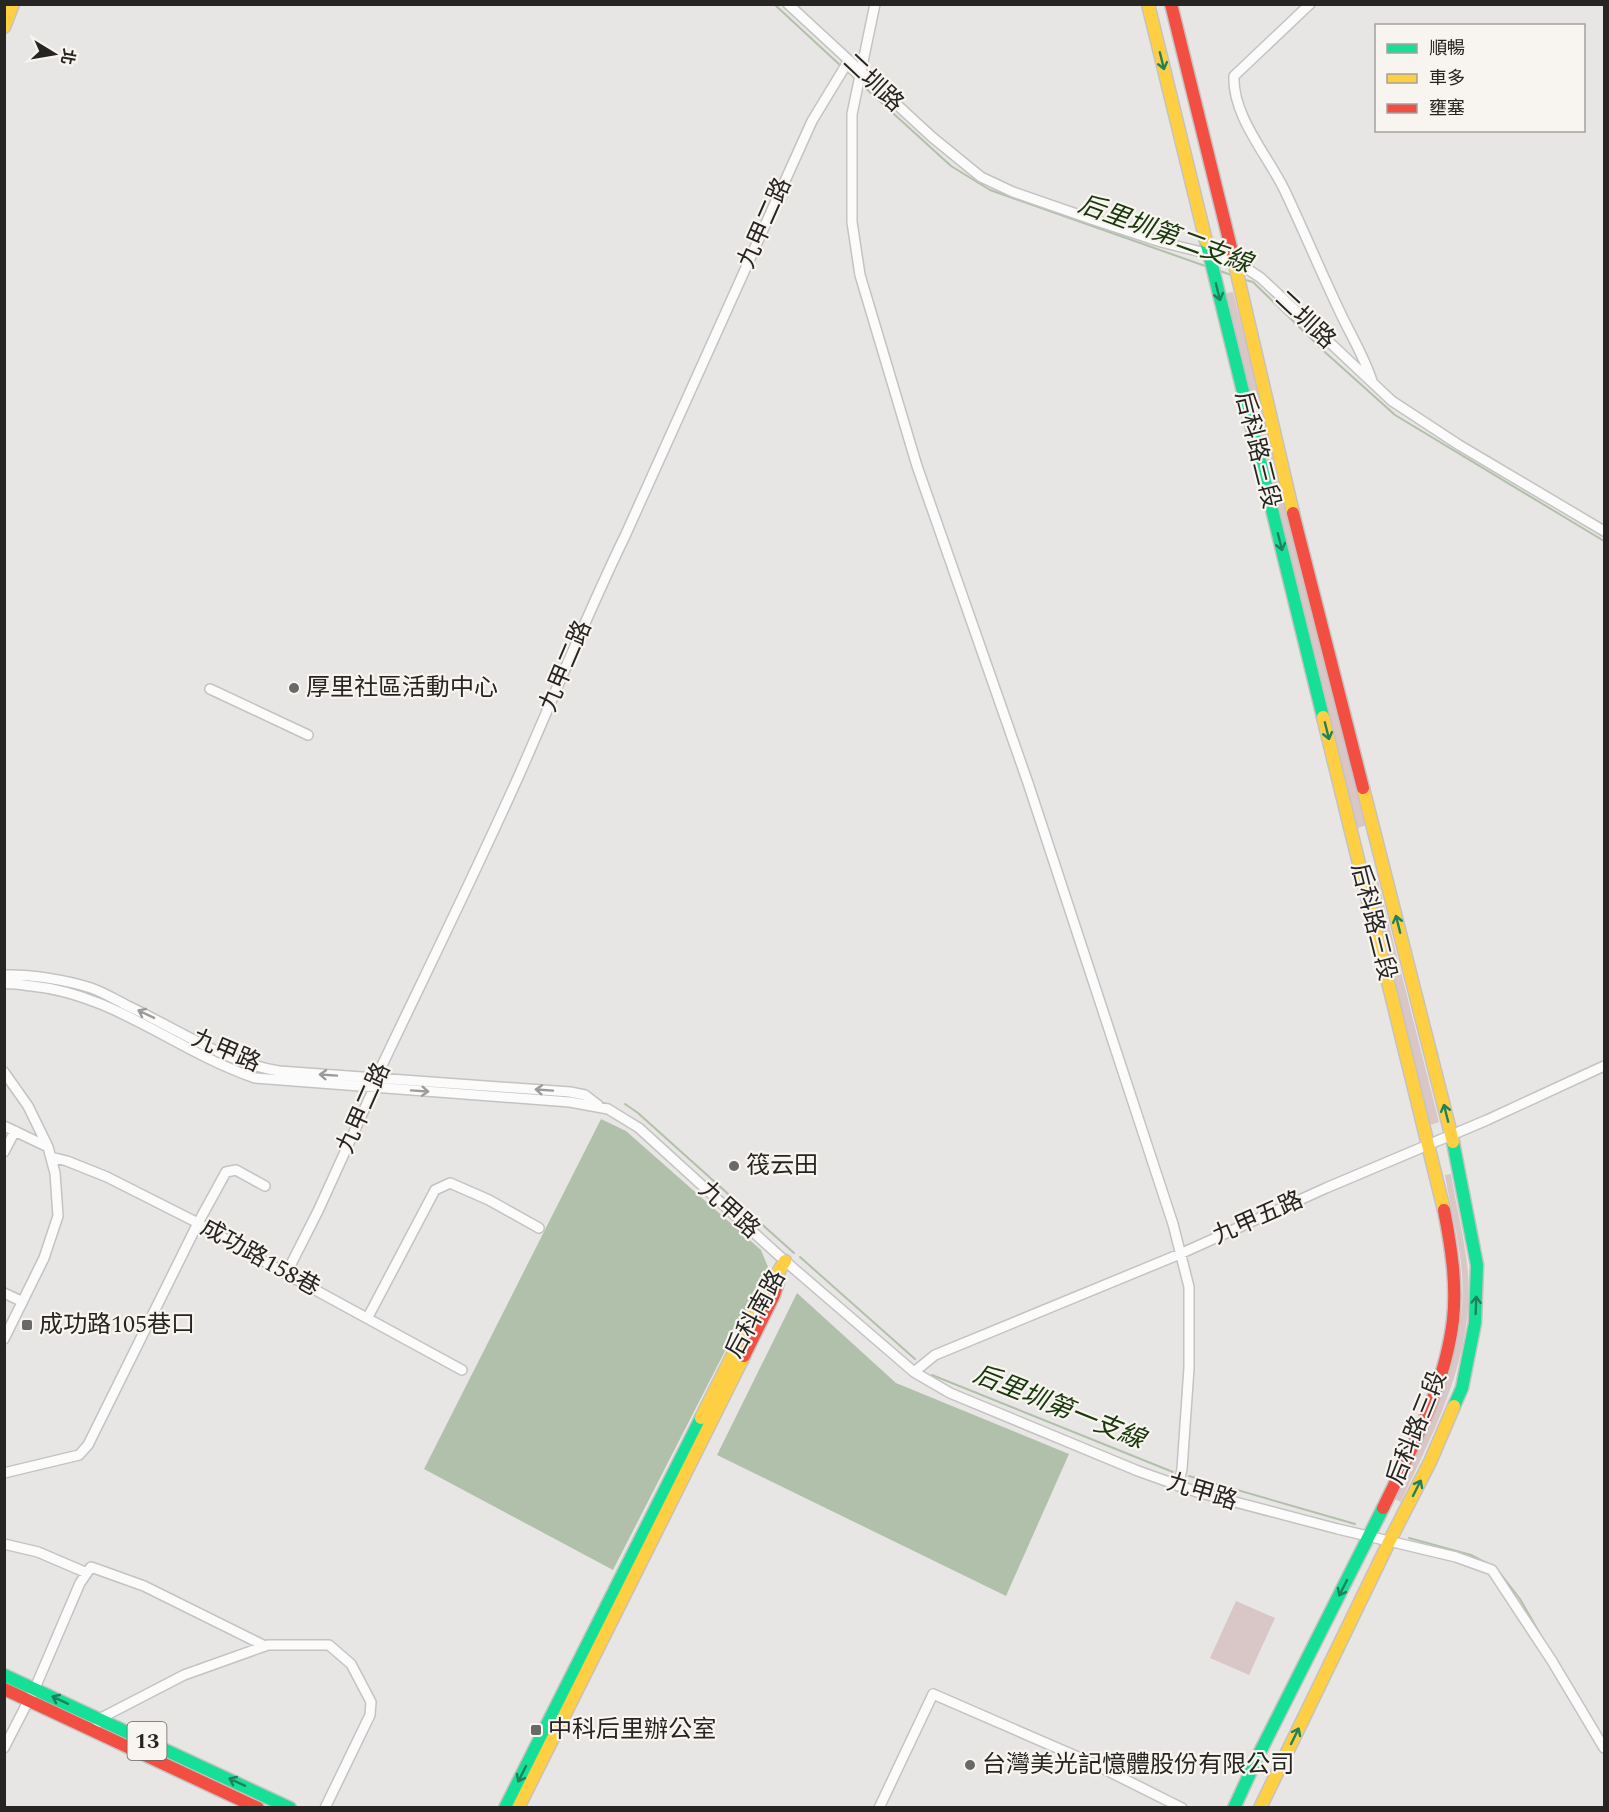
<svg xmlns="http://www.w3.org/2000/svg" width="1609" height="1812" viewBox="0 0 1609 1812" font-family="Spectral,'Noto Sans TC',serif">
	<style>
		.green { fill: #d9c6c6 }
		.water { fill: #b1c0ab }
		.lines { fill: none; stroke-linecap: round; stroke-linejoin: round }
		.stream { stroke: #b1c0ab; stroke-width: 2 }
		.street-casing { stroke: #c4c3c1; stroke-width: 12 }
		.fast-casing { stroke: #c4c3c1; stroke-width: 15 }
		.slow-casing { stroke: #c4c3c1; stroke-width: 15 }
		.jam-casing { stroke: #c4c3c1; stroke-width: 15 }
		.street { stroke: #fcfbfb; stroke-width: 9 }
		.fast { stroke: #16e098; stroke-width: 12 }
		.slow { stroke: #ffcf43; stroke-width: 12 }
		.jam { stroke: #f24e42; stroke-width: 12 }
		.oneway { stroke: #1e825e }
		.oneway2 { stroke: #9c9b9a }
		.poi-dot { fill: #6a6967; stroke: #f8f4ef; stroke-width: 2 }
		.labels { text-anchor: middle; dominant-baseline: central; stroke-width: 4.5; stroke-linejoin: round; paint-order: stroke }
		.shield { fill: #f8f4ef; stroke: #656360; stroke-width: 1.5 }
		.shield-label { font-size: 22px; font-weight: bold; fill: #262523 }
		.street-label { font-size: 24px; fill: #262523; stroke: #f8f4ef }
		.poi-label { font-size: 24px; fill: #262523; stroke: #f8f4ef; text-anchor: start }
		.water-label { font-size: 26px; font-style: italic; fill: #19390d; stroke: #f8f4ef }
	</style>
	<rect width="100%" height="100%" fill="#e8e6e4"/>
	<!-- green -->
	<path class="green" d="M1233,292L1367,825L1355,829L1226,293Z
		M1377,877L1439,1122L1430,1125L1369,881Z
		M1451,1174C1456,1206 1465,1240 1468,1273C1474,1357 1435,1428 1401,1502L1393,1498C1427,1428 1468,1355 1462,1274C1460,1243 1450,1206 1445,1175Z
		M1236,1601L1275,1618L1249,1675L1210,1658Z"/>
	<!-- water -->
	<path class="water" d="M601,1119L626,1131L761,1250L768,1267L613,1570L424,1469Z
		M797,1293L896,1383L1069,1454L1006,1596L717,1455Z"/>
	<g class="lines">
		<!-- stream -->
		<path class="stream" d="M774,4L841,66
			M846,70L857,80
			M861,84L951,166L990,190L1208,267
			M1220,271L1234,276
			M1242,279L1253,282L1327,354L1395,415L1604,541
			M64,987L78,990L107,1001
			M114,1004L127,1011
			M203,1049L233,1065
			M246,1070L261,1074
			M625,1104L638,1113L794,1253
			M800,1257L915,1359
			M932,1375L1173,1472
			M1189,1476L1355,1524
			M1409,1538L1471,1555L1488,1564
			M1496,1568L1520,1599L1547,1646
			M1597,1728L1604,1739"/>
		<!-- street casing -->
		<g class="street-casing">
			<path id="street" d="M788,4L932,137L981,177L1013,192L1091,219L1161,242L1234,260L1261,278L1392,401L1459,445L1604,531
				M875,4L852,114V222L860,275L917,466L1028,783L1173,1224L1189,1287V1368L1182,1469L1178,1486
				M1310,4L1234,76C1232,115 1267,155 1284,189C1303,229 1320,270 1339,310C1350,334 1364,356 1372,381
				M210,689L308,735
				M4,975C30,974 66,980 91,988C103,992 116,1000 128,1006C177,1029 224,1062 279,1071L570,1092L585,1095L598,1105
				M4,984C13,983 23,985 32,986C114,994 178,1052 255,1078L570,1102L608,1109L639,1128L785,1261L914,1372L950,1393L1138,1471L1197,1492L1338,1529L1456,1557L1492,1570L1552,1661L1604,1748
				M4,1072L28,1106L48,1147L55,1173L58,1216L44,1258L4,1339
				M4,1126L48,1147
				M4,1152L15,1131
				M51,1157L67,1161L107,1177L198,1223L286,1274L462,1370
				M286,1274L318,1211L374,1088L376,1078C424,977 474,876 520,773C555,694 587,614 625,536L812,121L849,60
				M4,1293L21,1301
				M368,1317L435,1190L450,1183L489,1200L539,1228
				M914,1372L935,1355L1180,1254L1326,1188L1487,1120L1604,1066
				M4,1473L79,1455L88,1445L198,1223L226,1172L236,1170L265,1186
				M4,1544L38,1552L87,1573
				M98,1723L99,1719L184,1675L268,1645H329L351,1664L371,1702L370,1715L325,1808
				M4,1748L35,1688L80,1583L91,1567L144,1586L265,1646
				M879,1808L933,1694L1094,1764L1182,1808"/>
		</g>
		<!-- fast casing -->
		<g class="fast-casing">
			<path id="fast" d="M1206,241L1323,717
				M1453,1142L1477,1265L1475,1323L1462,1388L1454,1406
				M4,1675L290,1808
				M505,1808L701,1418
				M1234,1808L1257,1758L1383,1508"/>
		</g>
		<!-- slow casing -->
		<g class="slow-casing">
			<path id="slow" d="M1148,4L1206,241
				M4,27L13,4
				M1232,252L1293,513
				M1323,717L1444,1210
				M1363,788L1453,1142
				M701,1418L756,1309L785,1261
				M518,1808L744,1356
				M1260,1808L1390,1540L1430,1462L1454,1406"/>
		</g>
		<!-- jam casing -->
		<g class="jam-casing">
			<path id="jam" d="M1171,4L1232,252
				M1293,513L1363,788
				M744,1356L774,1295L779,1279
				M1383,1508C1412,1448 1445,1387 1453,1320C1457,1283 1451,1246 1444,1210
				M4,1689L258,1808"/>
		</g>
		<!-- street -->
		<use href="#street" class="street"/>
		<!-- fast -->
		<use href="#fast" class="fast"/>
		<!-- slow -->
		<use href="#slow" class="slow"/>
		<!-- jam -->
		<use href="#jam" class="jam"/>
	</g>
	<!-- one-way arrows -->
	<defs><path id="oneway-shaft" d="M-6 0H5M1.5-3L5.5 0L1.5 3" fill="none" stroke-width="1.6" stroke-linecap="round" stroke-linejoin="round" transform="scale(1.5)"/></defs>
	<g class="oneway">
		<use href="#oneway-shaft" transform="translate(1162 61) rotate(76)"/>
		<use href="#oneway-shaft" transform="translate(1218 292) rotate(76)"/>
		<use href="#oneway-shaft" transform="translate(1280 542) rotate(76)"/>
		<use href="#oneway-shaft" transform="translate(1327 731) rotate(76)"/>
		<use href="#oneway-shaft" transform="translate(1398 924) rotate(-104)"/>
		<use href="#oneway-shaft" transform="translate(1446 1113) rotate(-104)"/>
		<use href="#oneway-shaft" transform="translate(1476 1305) rotate(-88)"/>
		<use href="#oneway-shaft" transform="translate(1417 1488) rotate(-63)"/>
		<use href="#oneway-shaft" transform="translate(1343 1588) rotate(117)"/>
		<use href="#oneway-shaft" transform="translate(60 1700) rotate(-155)"/>
		<use href="#oneway-shaft" transform="translate(1295 1736) rotate(-64)"/>
		<use href="#oneway-shaft" transform="translate(522 1774) rotate(117)"/>
		<use href="#oneway-shaft" transform="translate(237 1782) rotate(-155)"/>
	</g>
	<g class="oneway2">
		<use href="#oneway-shaft" transform="translate(146 1014) rotate(-154)"/>
		<use href="#oneway-shaft" transform="translate(328 1075) rotate(-176)"/>
		<use href="#oneway-shaft" transform="translate(544 1090) rotate(-176)"/>
		<use href="#oneway-shaft" transform="translate(420 1091) rotate(4)"/>
	</g>
	<!-- markers -->
	<g class="poi-dot">
		<circle cx="294" cy="688" r="6"/>
		<circle cx="734" cy="1166" r="6"/>
		<rect x="21" y="1319" width="12" height="12" rx="3"/>
		<rect x="530" y="1724" width="12" height="12" rx="3"/>
		<circle cx="970" cy="1765" r="6"/>
	</g>
	<g class="labels">
		<!-- shield labels -->
		<rect class="shield" x="127.5" y="1722" width="39" height="38" rx="4.5"/>
		<g class="shield-label">
			<text x="147" y="1741">13</text>
		</g>
		<!-- street labels -->
		<g class="street-label">
			<text transform="translate(873 83) rotate(43)">二圳路</text>
			<text transform="translate(765 223) rotate(-66)">九甲二路</text>
			<text transform="translate(1305 320) rotate(43)">二圳路</text>
			<text transform="translate(1257 450) rotate(76)">后科路三段</text>
			<text transform="translate(566 666) rotate(-67)">九甲二路</text>
			<text transform="translate(1373 922) rotate(76)">后科路三段</text>
			<text transform="translate(226 1051) rotate(23)">九甲路</text>
			<text transform="translate(364 1108) rotate(-66)">九甲二路</text>
			<text transform="translate(729 1210) rotate(42)">九甲路</text>
			<text transform="translate(1258 1218) rotate(-24)">九甲五路</text>
			<text transform="translate(260 1258) rotate(29)">成功路158巷</text>
			<text transform="translate(756 1314) rotate(-61)">后科南路</text>
			<text transform="translate(1417 1428) rotate(-68)">后科路三段</text>
			<text transform="translate(1202 1492) rotate(17)">九甲路</text>
		</g>
		<!-- poi labels -->
		<g class="poi-label">
			<text x="306" y="688">厚里社區活動中心</text>
			<text x="746" y="1166">筏云田</text>
			<text x="39" y="1325">成功路105巷口</text>
			<text x="548" y="1730">中科后里辦公室</text>
			<text x="982" y="1765">台灣美光記憶體股份有限公司</text>
		</g>
		<!-- water labels -->
		<g class="water-label">
			<text transform="translate(1165 234) rotate(20)">后里圳第二支線</text>
			<text transform="translate(1059 1407) rotate(22)">后里圳第一支線</text>
		</g>
	</g>
	<!-- border -->
	<rect width="1609" height="1812" fill="none" stroke="#262523" stroke-width="12"/>
	<!-- legend -->
	<rect x="1375" y="24" width="210" height="108" fill="#f8f4ef" stroke="#a4a19d" stroke-width="1.5"/>
	<rect x="1387" y="44" width="30" height="9" fill="#16e098" stroke="#a4a19d" stroke-width="1.5"/>
	<text x="1429" y="54" font-size="18" fill="#262523">順暢</text>
	<rect x="1387" y="74" width="30" height="9" fill="#ffcf43" stroke="#a4a19d" stroke-width="1.5"/>
	<text x="1429" y="84" font-size="18" fill="#262523">車多</text>
	<rect x="1387" y="104" width="30" height="9" fill="#f24e42" stroke="#a4a19d" stroke-width="1.5"/>
	<text x="1429" y="114" font-size="18" fill="#262523">壅塞</text>
	<!-- north arrow -->
	<g transform="translate(54 54) rotate(101)" stroke="#f8f4ef" stroke-width="4.5" paint-order="stroke">
	<path d="M0-4.5L10 22L0 15L-10 22Z" fill="#262523"/>
	<text y="-9" font-size="16" font-weight="bold" text-anchor="middle" fill="#262523">北</text>
	</g>
</svg>
